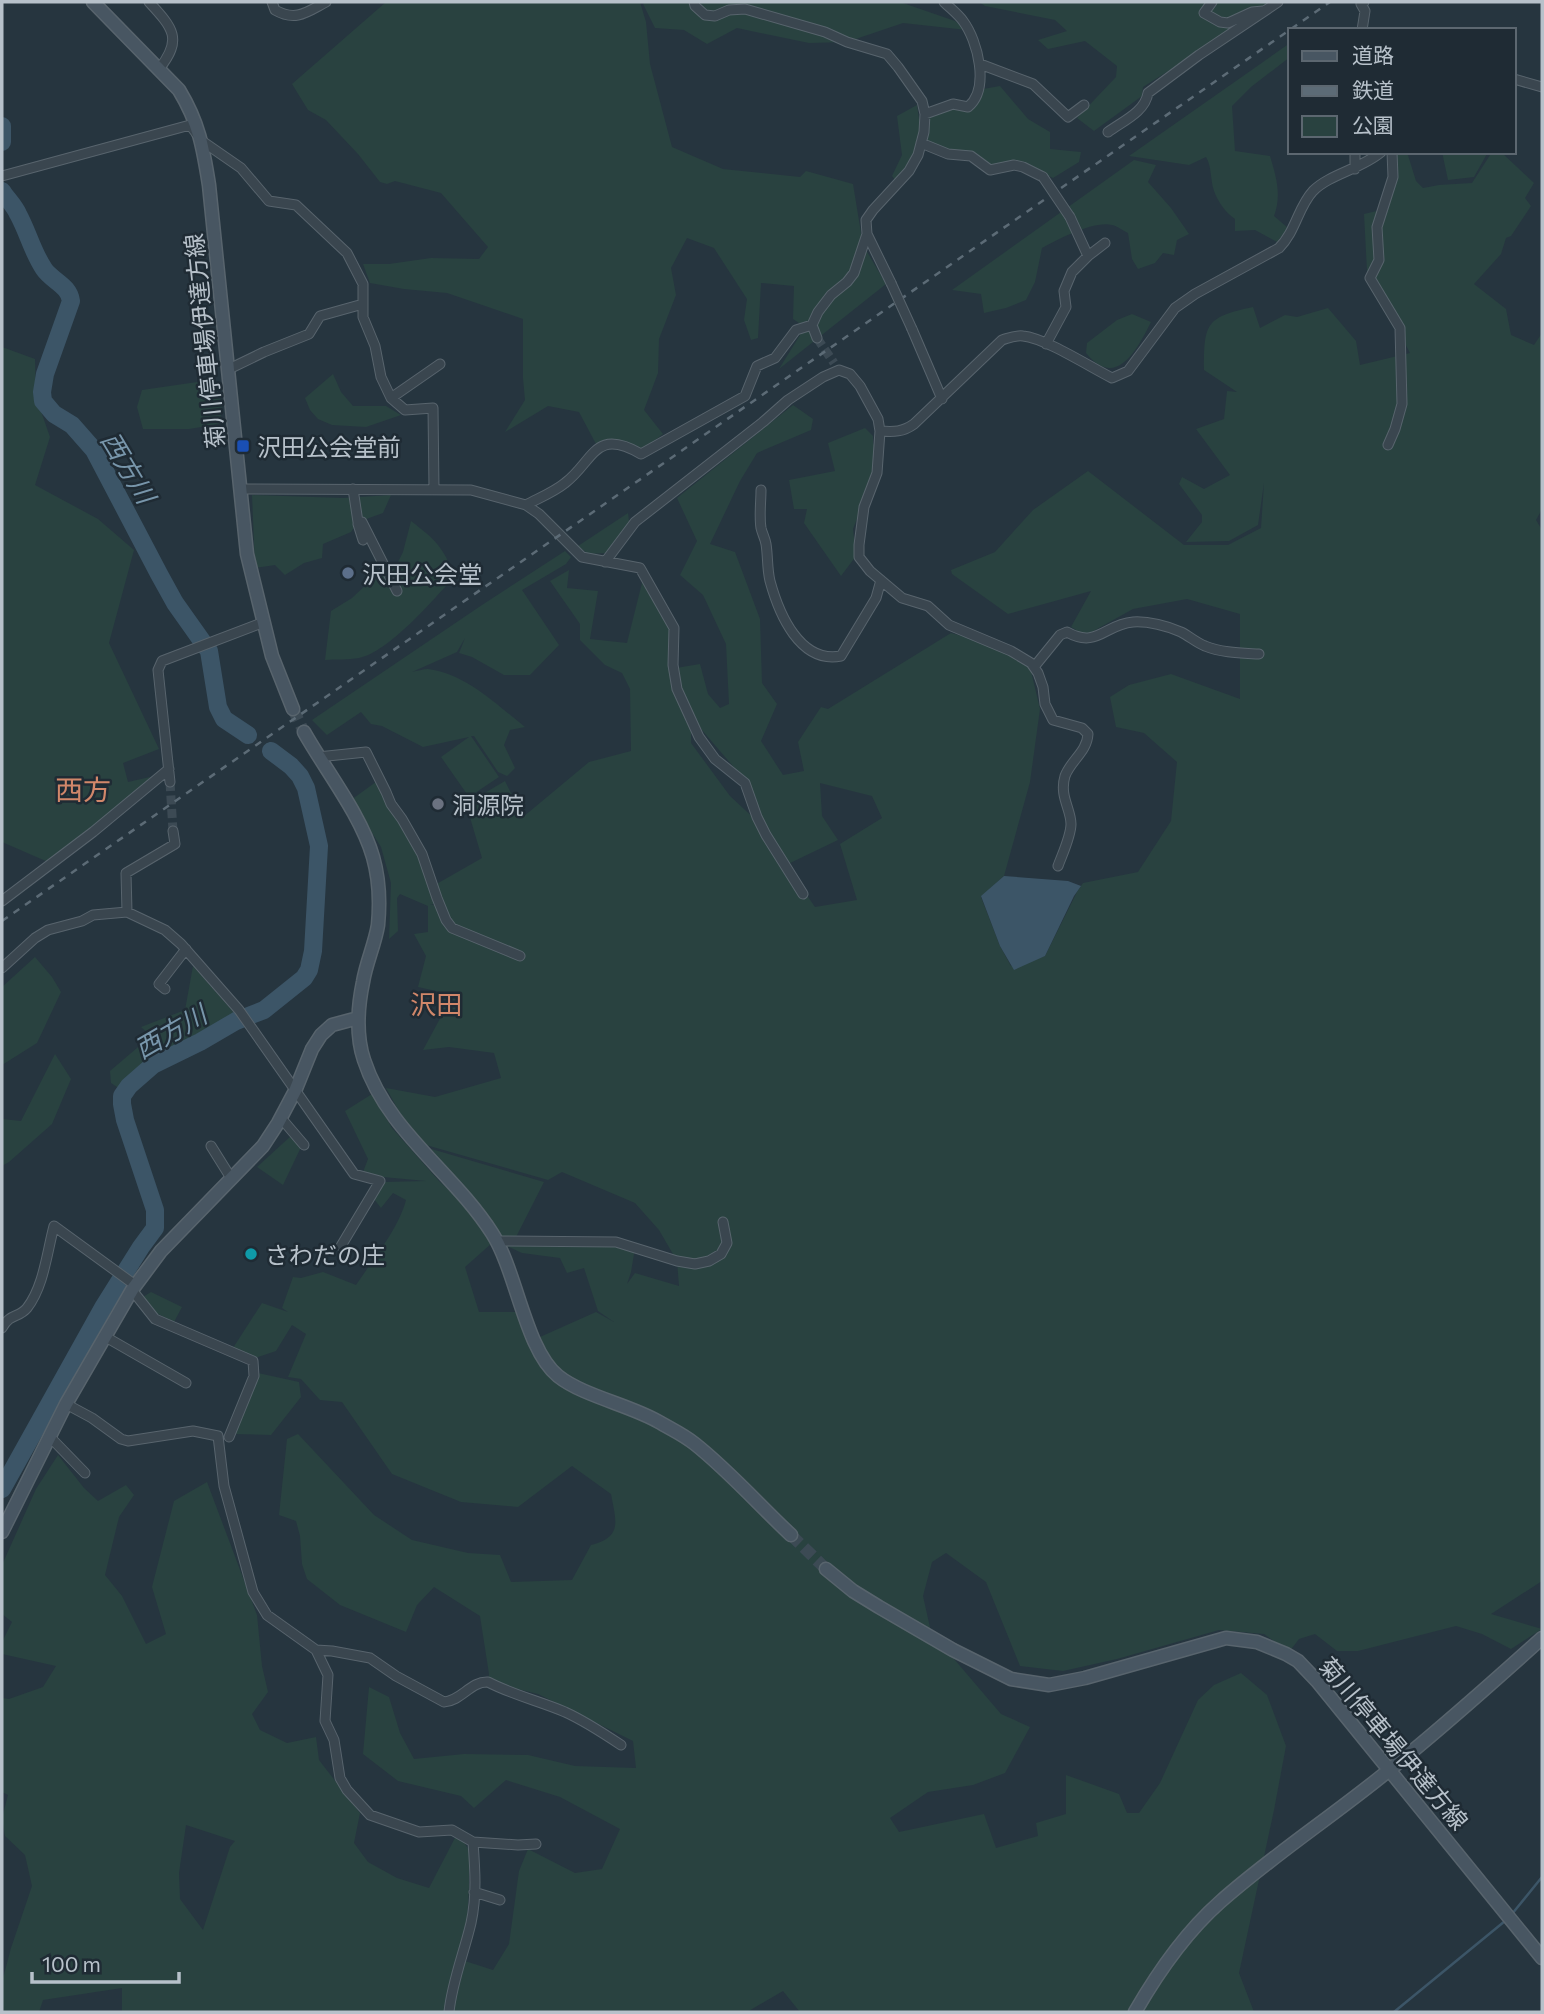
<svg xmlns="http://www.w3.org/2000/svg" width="1544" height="2014" viewBox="0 0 1544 2014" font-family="Commissioner,'Noto Sans JP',sans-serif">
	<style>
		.green { fill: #294240; fill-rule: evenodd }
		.water { fill: #3c5567 }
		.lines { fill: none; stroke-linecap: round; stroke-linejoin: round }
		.stream { stroke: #3c5567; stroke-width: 2.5 }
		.river { stroke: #3c5567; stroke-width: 18 }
		.street-tunnel { stroke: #3c4a54; stroke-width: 9; stroke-dasharray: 9 4.5; stroke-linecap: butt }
		.secondary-tunnel { stroke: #3c4a54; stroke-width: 12; stroke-dasharray: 12 6; stroke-linecap: butt }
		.street-casing { stroke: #58646d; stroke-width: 11 }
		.secondary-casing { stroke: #58646d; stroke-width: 15 }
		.street { stroke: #3a464f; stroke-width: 9 }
		.secondary { stroke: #485662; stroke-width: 12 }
		.rail { stroke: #5c6b76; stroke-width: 2.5; stroke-dasharray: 7 7; stroke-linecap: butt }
		.street-bridge-casing { stroke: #58646d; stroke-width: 11; stroke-linecap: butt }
		.street-bridge { stroke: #3a464f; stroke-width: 9 }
		.transit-dot { fill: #1a4fb4; stroke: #1f2b34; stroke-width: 2.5 }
		.service-dot { fill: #5c6f8a; stroke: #1f2b34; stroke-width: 2.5 }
		.worship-dot { fill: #6b7280; stroke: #1f2b34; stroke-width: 2.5 }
		.culture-dot { fill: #0f9aa8; stroke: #1f2b34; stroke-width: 2.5 }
		.labels { text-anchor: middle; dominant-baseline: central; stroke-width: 5; stroke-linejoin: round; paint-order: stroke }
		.street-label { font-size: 24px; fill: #b7c1ca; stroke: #1f2b34 }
		.poi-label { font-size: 24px; fill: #b7c1ca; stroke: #1f2b34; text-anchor: start }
		.water-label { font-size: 26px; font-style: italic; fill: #7896ab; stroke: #1f2b34 }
		.neighbourhood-label { font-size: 26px; fill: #d1876a; stroke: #1f2b34 }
		.quarter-label { font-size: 28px; fill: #d1876a; stroke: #1f2b34 }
	</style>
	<rect width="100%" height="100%" fill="#26353f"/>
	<!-- green -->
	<path class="green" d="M386,2H640L646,22L650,64L672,147L723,169L800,177L806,171L853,184L863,245L886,284L779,369L805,327L793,319L794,286L761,283L758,338L751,340L744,320L747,299L714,248L687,238L671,268L676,295L659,339L658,373L644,410L663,434L642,450L619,441L596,444L579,412L548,406L505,432L525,400L523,378V319L447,293L404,289L370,283L363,264H389L431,258L479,259L488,247L441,193L395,181L387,184L380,182L358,154L326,120L308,110L292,84Z
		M645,2H900L955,21L967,30L903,23L847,42L809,43L737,28L707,44L684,30L655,28L643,4Z
		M979,2H1271L1200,51L1143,87L1142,96L1094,131L1077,118L1116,77L1117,66L1085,41L1048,49L1038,40L1067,31L1055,20L985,6Z
		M1290,43V57L1251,87L1232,106L1235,151L1270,156C1276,176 1282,195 1274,216L1288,228L1277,242L1255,230L1235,231V219C1225,212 1218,202 1214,191C1210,179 1212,167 1206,157L1189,165L1129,156Z
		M1000,86L1028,119L1050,132V149L1081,152L1079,162L1053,178C1023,164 1026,159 992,165L972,151L953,152L920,138L907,169L896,181L892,176L902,155L897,116L917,105L919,119L952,106L973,109L983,89Z
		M1395,152H1407L1416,181L1423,188L1439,185L1472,183L1492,152H1501L1534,183L1525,198L1531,206L1511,236L1506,238L1501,254L1474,284L1506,309L1511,335L1534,345L1542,333V509L1536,520L1542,530V1581L1491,1614L1542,1629L1511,1649L1482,1634L1456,1626L1358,1651H1337L1315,1634L1299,1639L1289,1652L1264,1634L1219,1630L1117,1659L1063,1671L1020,1666L986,1582L946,1553L932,1562L923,1596L931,1632L1001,1714L1030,1727L1005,1773L973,1785L928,1792L890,1818L899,1832L984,1814L996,1848L1038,1836L1036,1823L1066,1814V1775L1119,1794L1127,1813H1139L1160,1783L1198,1700L1214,1685L1241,1673L1267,1695L1286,1746L1274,1810L1239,1973L1254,2012H800L783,1991L747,2012H122V1988L43,2000L39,2012H4L2,2000V1982L11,1948L32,1886L25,1855L5,1836L2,1818L8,1795L2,1792V1698L9,1699L43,1687L56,1666L2,1654V1642L12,1622L2,1614V1565L36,1489L58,1455L84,1488L98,1501L126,1485L134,1495L119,1517L105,1575L122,1596L146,1644L166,1634L152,1587L174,1501L207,1482L257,1615L262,1666L268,1692L252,1714L260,1730L287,1743L316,1737L319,1760L360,1813L354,1843L368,1862L397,1878L429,1888L456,1836L461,1838L469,1850V1887L465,1961L493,1970L509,1944L519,1871L528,1849L575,1873L602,1869L620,1829L560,1797L506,1780L474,1808L461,1796L398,1781L363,1754L369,1687L389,1697L400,1733L414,1759L464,1754L528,1755L575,1766L636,1768L633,1741L538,1694L488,1682L489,1674L480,1616L434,1587L417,1605L406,1632L340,1605L307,1579L302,1564L300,1536L296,1521L279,1515L287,1439L298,1434L374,1515L412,1540L468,1553L500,1555L511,1582L572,1580L591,1545C623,1537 616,1521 611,1494L572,1466L518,1507L461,1502L392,1474L342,1402L320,1400L301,1379L288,1377L306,1334L292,1325L276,1351L255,1358L233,1348L262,1303L288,1312L282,1308L293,1277L301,1278L323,1272L356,1285C372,1261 399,1228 406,1200L393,1193L381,1208L374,1199L384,1182L426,1181L383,1177L363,1172L368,1159L345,1111L372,1094L392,1128L439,1181L461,1201L492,1243L465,1267L479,1312H517L531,1341L596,1312L614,1322L598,1311L584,1268L567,1273L560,1258L522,1253L507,1246L590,1242L635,1248L631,1272L627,1284L635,1273L679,1286L677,1261L659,1230L635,1203L562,1172L548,1180L426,1145L400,1113L386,1088L435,1097L501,1078L494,1053L449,1047L423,1050L443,1013L445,993L418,987L426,956L414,934L428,932V906L400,894L397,898L398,931L389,939L391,883L381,847L351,800L380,779L423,856L438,903L430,905H439L433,886L482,858L466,804L505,781L523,817L589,762L631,751L630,689L622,673L605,665L580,640V624L550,581L569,570L567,588L598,591L590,639L627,643L643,579L671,630L669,665L691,724V743L730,796L758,822L750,786L695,722L679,687L676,668L700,664L708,694L720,708L729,704L726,644L703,595L680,575L697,541L677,498L793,405L813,419L811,430L757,453L740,481L710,544L735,552L760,619L762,683L777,704L761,741L783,775L804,771L798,742L821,707L828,709L951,633L990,644L1030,667L1040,709L1030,782L1004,876L981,897L1000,946L1011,966L1045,956L1077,892L1074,896L1083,883L1138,872L1171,821L1177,762L1144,733L1116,727L1110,697L1129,685L1171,674L1240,699V614L1187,599L1133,609L1088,634L1081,633L1071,627L1091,591L1008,614L952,574L951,570L995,552L1033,510L1088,471L1184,545H1228L1261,528L1264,483L1258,525L1229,541L1186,542L1202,522V515L1179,484L1182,477L1204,489L1230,475L1196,429L1224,419L1227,391L1237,392L1204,370C1204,323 1206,317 1253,307L1260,328L1285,315L1297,317L1328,308L1356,341L1360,365L1410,353L1367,271L1364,214L1381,210ZM820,783L872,796L882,818L840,844L857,900L815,907L786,865L838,840L822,816ZM186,1825L235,1841L230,1847L203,1930L180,1899L179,1873Z
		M1442,152H1488L1474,177L1448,180Z
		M1134,160L1156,165L1148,182L1171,208L1189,234L1177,240L1174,255L1163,253L1155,263L1138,269L1132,259L1128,233C1123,231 1118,226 1112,225C1095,220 1058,239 1042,248L1035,282L1026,300L1006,308L984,313L981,294L952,290Z
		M1132,314L1151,322C1137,350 1116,390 1086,353L1087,343L1117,320Z
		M2,347L35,359L36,397L50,437L35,485L98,519L134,550L109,643L159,749L123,763L128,782L163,774L48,862L2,842Z
		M333,374L341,392L353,406H386L401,415L366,427L332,425L318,419L310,410L305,398Z
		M204,381L217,383L222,405L220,424L189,429H143L137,407L142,390Z
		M865,428L873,436V443L878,450L872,480L853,529L856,556L841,576L804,523L807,509H794L789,480L835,471L828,443Z
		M252,495L343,498L391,495L383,513L358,522L351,532L323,544L322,558L304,563L285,575L275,565L255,568Z
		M628,513L629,521L607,553L588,554L578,546Z
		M411,521C437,541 442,546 455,576C434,599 389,652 359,658C348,660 336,659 325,660L331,611L352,598L370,581L396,566L403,552Z
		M565,551L571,557L566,564L522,590L559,645L530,675H504L472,657L459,653L465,638L457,652L412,672C417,671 423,669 428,669C466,674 496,704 525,727L510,730L504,745L515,768L507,776L498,772L474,736H471L499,777L469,797L441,757L469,737L423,747L382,726L371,724L361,712L327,735L312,720L482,605Z
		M35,957L52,977L61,992L37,1043L2,1065V987Z
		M193,966L236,1015L205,1036L151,1063L120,1089L111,1083L110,1071L151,1036L141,1027L185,1010Z
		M55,1054L71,1079L52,1124L9,1162L2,1166V1119L21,1121Z
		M292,1135L302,1145L283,1185L257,1167Z
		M428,1148L544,1182L516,1237H497Z
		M151,1292L182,1307L174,1322L152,1311L143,1297Z
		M258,1373L299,1382L301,1397L271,1435L233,1434Z"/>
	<!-- water -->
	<path class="water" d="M1004,876L1068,881L1081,886L1074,896L1045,956L1014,970L1000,946L981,896Z"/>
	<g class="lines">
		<!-- stream -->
		<path class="stream" d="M1512,1914L1542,1877
			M1394,2012L1505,1921"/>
		<!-- river -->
		<path class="river" d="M2,126V142
			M2,191C7,199 14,205 18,214C28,232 32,251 44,269C52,281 69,285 71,301L45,374L42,392L43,401L54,414L72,425L94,450L159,574L175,603L209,651L218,707L224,719L248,735
			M2,1489L104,1306L141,1247L155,1228V1210L125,1120L122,1104V1096L129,1086L153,1065L200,1042L236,1021L264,1010L304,978L309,970L313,951L319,846L306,788L300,776L291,766L271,751"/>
		<!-- street-tunnel -->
		<path class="street-tunnel" d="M817,338L834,363
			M170,782L173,831"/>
		<!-- secondary-tunnel -->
		<path class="secondary-tunnel" d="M293,709L304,732
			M791,1535L826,1569"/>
		<!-- street casing -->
		<g class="street-casing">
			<path id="street" d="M149,2C173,28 183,39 159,69
				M272,2L275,10C296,22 307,12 326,2
				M694,2L695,6L705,15L715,16L729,10L745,9L825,32L847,42L887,54L898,67L922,101L925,114L924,132L918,155L909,171L873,210L866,220L867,234L891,283
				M1212,2L1204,13L1220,22L1228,23L1252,12L1263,11
				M1362,30L1365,11L1361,4L1364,2
				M980,64L1033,84L1068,117L1084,105
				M1514,79L1542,87
				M925,114L953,104L968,107C990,89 978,41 963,21C958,14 950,8 944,2
				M1108,132C1123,121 1145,112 1148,93L1199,55L1278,2
				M921,143L948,154L971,156L990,170L1014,165L1023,167L1043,177
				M1355,152V169
				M2,176L190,125L202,141L241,168L269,201L296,205L347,253L363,284V317L375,346L381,377L391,398L405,410L433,408L434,489
				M1070,217L1088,256
				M812,325L817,338
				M912,329L942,399
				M1046,344L1066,307L1064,291L1072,272L1088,256L1105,243
				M229,369L264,352L309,334L320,316L363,304
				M391,398L440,364
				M880,431C894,432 903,432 914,424L1002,340C1009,338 1015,335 1023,336C1045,338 1090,367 1112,378L1128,371L1175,308L1195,294L1279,248C1296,231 1298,207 1313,191C1330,174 1361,169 1381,152
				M1388,445L1395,429L1402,404L1400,328L1370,278L1379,260L1377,227L1393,177L1392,152
				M240,489L471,490L526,505L539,514L582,557L640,568L674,628L673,665L677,689L699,737L715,759L745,783L757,817L766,835L803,894
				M353,489L358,522H362L397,591
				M761,490C761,502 759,516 761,528C762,533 765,538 766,544C768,556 767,569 770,581C779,614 800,664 841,656L876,598L881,580
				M526,505C539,498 554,492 565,483C594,461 594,427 641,454L745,396L757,366L775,358L796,330L812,325L818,312L831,295L847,282L854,273L867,234
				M358,524L363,540
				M605,562L635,522L763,422L788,400L823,377L839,370L850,374L860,386L878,419L880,431L877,473L864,507L859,545V557L870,571L902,598L928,606L949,625L1011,651L1031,663L1038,673L1043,687L1045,704L1053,720L1082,728L1088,734C1087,752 1071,760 1065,776C1059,796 1071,809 1071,824C1071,836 1062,855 1058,866
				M1034,667L1060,635L1067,632C1097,649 1105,624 1133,622C1148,621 1168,626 1181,632C1189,636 1197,643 1205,646C1222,653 1241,653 1259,654
				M318,757L366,752L386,792L391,804L402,819L422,854L437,898L446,920L452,928L520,956
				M170,782L158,670L162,661L264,622
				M2,901L93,832L169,769
				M127,912L126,873L175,844L173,831
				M2,968L35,938L48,930L82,921L93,915L127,912L165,930L181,944L239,1010L354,1174L380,1181L341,1246
				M165,989L159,984L186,949
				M281,1118L304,1145
				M211,1146L231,1178
				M496,1241L616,1242L677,1261L695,1264L709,1261L721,1254L727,1243L723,1222
				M132,1290L155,1319L253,1361L254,1376L229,1437
				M2,1328C10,1313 19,1318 27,1308C44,1286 47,1252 54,1226L135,1285
				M104,1336L186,1383
				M66,1404L92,1418L121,1439L128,1441L193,1431L218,1436L224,1486L253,1592L267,1615L316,1650L328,1675L325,1721L334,1740L340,1778L347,1790L370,1815L419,1832L452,1830L473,1842C475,1869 477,1896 471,1923C464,1953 452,1982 449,2012
				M50,1437L85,1473
				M316,1650L332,1651L370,1658L396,1676L444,1702C461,1701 471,1681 488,1682C513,1695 539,1701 565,1712C585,1721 603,1733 621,1745
				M473,1842L518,1845L536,1844
				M474,1892L500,1900"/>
		</g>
		<!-- secondary casing -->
		<g class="secondary-casing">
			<path id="secondary" d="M93,2L179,90C199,123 203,147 209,185L247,554L272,656L293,709
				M304,732C326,771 361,815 373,857C379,878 380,904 378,925C375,944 366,963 363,982C358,1006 356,1036 364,1060C387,1131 453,1172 492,1233C517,1272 525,1349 558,1376C583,1396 630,1405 659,1422C671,1429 684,1435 695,1444C728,1470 760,1506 791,1535
				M2,1532L66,1404L132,1290L161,1251L263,1146L278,1123L295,1091L312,1049L321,1035L332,1025L358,1018
				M826,1569L853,1591L879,1607L953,1650L1011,1679L1049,1685L1085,1678L1226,1638L1257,1642L1286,1654L1298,1661L1317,1681L1542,1958
				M1135,2012C1158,1972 1185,1933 1220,1902C1273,1855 1333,1816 1388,1771C1441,1729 1492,1683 1542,1638"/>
		</g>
		<!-- street -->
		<use href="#street" class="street"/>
		<!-- secondary -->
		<use href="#secondary" class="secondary"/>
		<!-- rail -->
		<path class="rail" d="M2,921L1330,2"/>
		<!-- street-bridge casing -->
		<g class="street-bridge-casing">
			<path id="street-bridge" d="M1043,177L1070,217
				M891,283L912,329"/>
		</g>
		<!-- street-bridge -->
		<use href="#street-bridge" class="street-bridge"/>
	</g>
	<!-- markers -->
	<rect class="transit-dot" x="236" y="439" width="14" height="14" rx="3.5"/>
	<circle class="service-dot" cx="348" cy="573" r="7"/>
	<circle class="worship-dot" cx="438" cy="804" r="7"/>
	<circle class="culture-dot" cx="251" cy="1254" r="7"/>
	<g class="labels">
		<!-- street labels -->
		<g class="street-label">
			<text transform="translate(204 341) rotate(-96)">菊川停車場伊達方線</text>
			<text transform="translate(1394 1743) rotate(50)">菊川停車場伊達方線</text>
		</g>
		<!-- poi labels -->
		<g class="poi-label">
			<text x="257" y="446">沢田公会堂前</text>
			<text x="362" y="573">沢田公会堂</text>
			<text x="452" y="804">洞源院</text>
			<text x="265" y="1254">さわだの庄</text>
		</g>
		<!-- water labels -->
		<g class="water-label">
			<text transform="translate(129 467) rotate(59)">西方川</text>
			<text transform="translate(170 1031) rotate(-30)">西方川</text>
		</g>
		<!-- neighbourhood labels -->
		<g class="neighbourhood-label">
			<text x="436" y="1003">沢田</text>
		</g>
		<!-- quarter labels -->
		<g class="quarter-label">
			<text x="83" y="789">西方</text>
		</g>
	</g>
	<!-- border -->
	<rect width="1544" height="2014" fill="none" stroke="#b7c1ca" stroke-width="7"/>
	<!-- legend -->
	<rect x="1288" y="28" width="228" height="126" fill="#1f2b34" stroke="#5c6770" stroke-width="2"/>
	<rect x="1302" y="51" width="35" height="10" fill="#485662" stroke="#5c6770" stroke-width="2"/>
	<text x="1352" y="63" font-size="21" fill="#b7c1ca">道路</text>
	<rect x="1302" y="86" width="35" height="10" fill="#5c6b76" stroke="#5c6770" stroke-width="2"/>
	<text x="1352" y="98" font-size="21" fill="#b7c1ca">鉄道</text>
	<rect x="1302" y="116" width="35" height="21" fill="#294240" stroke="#5c6770" stroke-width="2"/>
	<text x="1352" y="133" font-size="21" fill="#b7c1ca">公園</text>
	<!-- scale -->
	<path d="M32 1972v10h147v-10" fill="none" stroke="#b7c1ca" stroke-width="3.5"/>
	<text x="42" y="1972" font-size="21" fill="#b7c1ca" stroke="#1f2b34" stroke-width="5" paint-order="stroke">100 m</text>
</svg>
